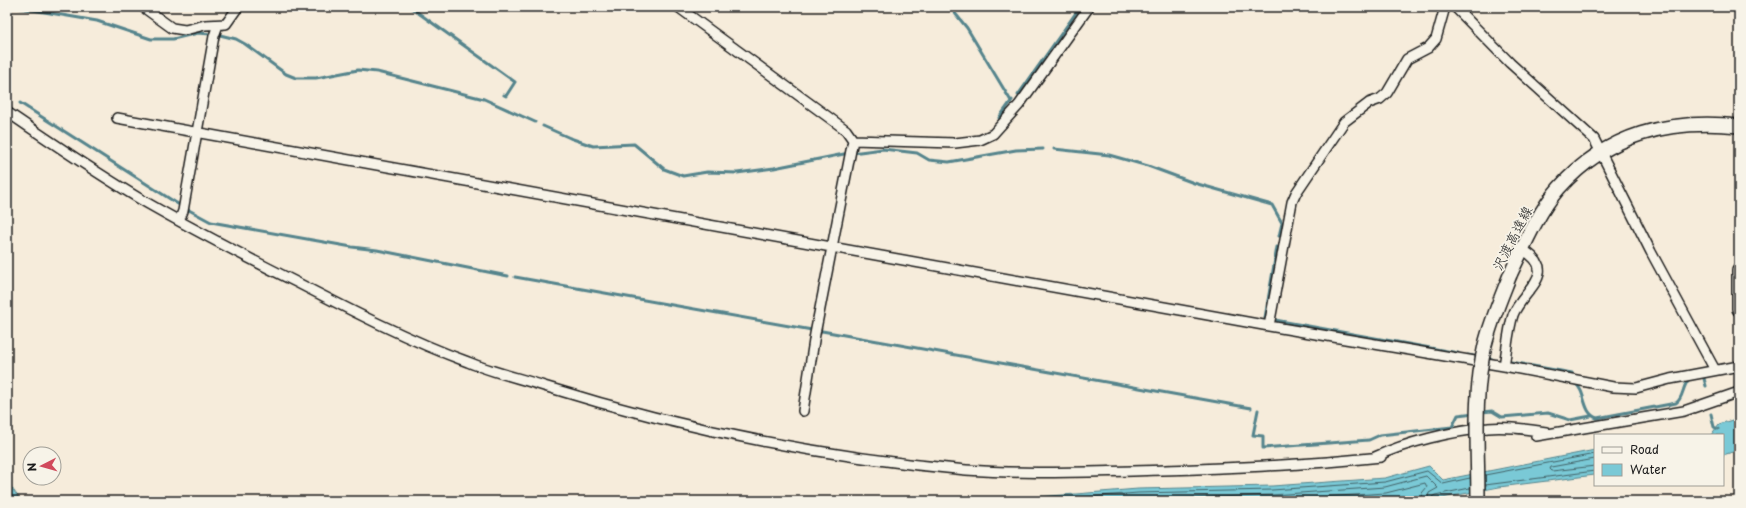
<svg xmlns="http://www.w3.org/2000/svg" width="1746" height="508" viewBox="0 0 1746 508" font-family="'Playpen Sans','Klee One',sans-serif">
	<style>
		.water { fill: #7ac9d6; stroke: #54848c }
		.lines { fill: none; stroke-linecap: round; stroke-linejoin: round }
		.shore { stroke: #426166; stroke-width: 1 }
		.stream { stroke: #54848c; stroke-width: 3 }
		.street-casing { stroke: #1c1c1c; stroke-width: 12 }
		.secondary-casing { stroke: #1c1c1c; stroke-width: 16 }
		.street { stroke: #f7f3e8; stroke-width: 9 }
		.secondary { stroke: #f7f3e8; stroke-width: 13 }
		.secondary-bridge-casing { stroke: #1c1c1c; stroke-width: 16; stroke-linecap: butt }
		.secondary-bridge { stroke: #f7f3e8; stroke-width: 13 }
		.labels { text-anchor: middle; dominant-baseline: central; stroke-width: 3.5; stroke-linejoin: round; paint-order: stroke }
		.street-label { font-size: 14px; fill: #1c1c1c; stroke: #f7f3e8 }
	</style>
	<rect width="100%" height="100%" fill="#f6ecdb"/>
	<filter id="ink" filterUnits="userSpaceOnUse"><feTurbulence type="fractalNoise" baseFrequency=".025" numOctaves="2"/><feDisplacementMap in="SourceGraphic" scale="8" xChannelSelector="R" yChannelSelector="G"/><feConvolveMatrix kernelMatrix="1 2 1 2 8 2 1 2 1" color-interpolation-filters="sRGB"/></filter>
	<g filter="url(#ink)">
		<!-- water -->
		<path class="water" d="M1739,418V450L1723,455V435H1711L1719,424Z
			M1595,450V475L1499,487L1427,501H1018L1038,497L1138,489L1272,486L1385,478L1429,466L1443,480Z
			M7,481L21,501H7Z"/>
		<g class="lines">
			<!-- shore -->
			<path class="shore" d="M1595,459L1551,467L1550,469L1552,471L1595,466
				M1485,475L1595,454
				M1485,485L1595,471
				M1037,501L1138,493L1272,490L1385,482L1427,471L1443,484L1470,478
				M1103,501L1272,495L1385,487L1426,476L1438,488L1429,493L1427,501
				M1258,501L1386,493L1425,483L1427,487L1422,493L1421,501
				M1432,501V497L1435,495L1470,488"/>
			<!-- stream -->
			<path class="stream" d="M15,7L97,21L151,39H173L198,33L210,34
				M410,7L515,82L506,96L504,95
				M954,12L967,28L1011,101
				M220,35L236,39L245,44L286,74L296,78H316L358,70L377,72L484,99L535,122
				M1018,95L1080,7
				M20,103L181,206
				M999,118L1012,100
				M543,126L570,138L593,146L634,144L664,169L683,176L707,172L737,173L774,168L844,154L883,149L917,153L929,160L949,162L1016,150L1043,149
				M1054,149L1109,155L1148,166L1194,183L1272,205L1282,223L1279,236
				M187,209L211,222L352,247L377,250L508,276
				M515,277L812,330
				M1265,318L1277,247
				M1275,320L1458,353
				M822,331L1251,408
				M1468,355L1478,357
				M1486,358L1492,359
				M1511,362L1572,373V376
				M1703,375L1706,386
				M1574,383C1587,390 1581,412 1597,418L1676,403C1684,398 1682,385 1690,378
				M1258,410L1253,435L1263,436V448L1369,440L1380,435L1452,427L1458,415L1474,413
				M1482,412L1492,411L1502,417L1548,413L1570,420L1591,416
				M1711,414L1714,427L1718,429"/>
			<!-- street casing -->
			<g class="street-casing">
				<path id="street" d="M143,7L172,28L185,30L205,25L226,24L238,7
					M678,7L846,130L853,140L815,334L803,411
					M1455,7L1510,63L1594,139L1651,252L1715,370
					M7,112C53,143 99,175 147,203C196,231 246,257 296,282C352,311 408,340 468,362C492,372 519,378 544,386C681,429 823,457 966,470C1021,474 1078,472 1133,471C1216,469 1299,466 1381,457
					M117,118L1269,326L1504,366L1613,387L1636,388L1670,379L1739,366
					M853,140L955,143L980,140L993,134L1019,105L1089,7
					M179,221L183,211L214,36L218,25
					M1269,326L1292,202L1296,193L1344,122L1369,103L1380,99L1387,93L1407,59L1428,48L1436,39L1445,7
					M1504,366C1507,349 1508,331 1513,315C1522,291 1561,272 1523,250
					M1536,436L1684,411L1739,392
					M1375,457C1406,442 1453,431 1488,428C1506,426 1527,429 1546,432"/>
			</g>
			<!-- secondary casing -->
			<g class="secondary-casing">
				<path id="secondary" d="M1739,271V309
					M1510,275C1524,246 1538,212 1559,188C1608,133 1669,119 1739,126"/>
			</g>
			<!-- street -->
			<use href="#street" class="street"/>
			<!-- secondary -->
			<use href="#secondary" class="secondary"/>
			<!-- secondary-bridge casing -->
			<g class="secondary-bridge-casing">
				<path id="secondary-bridge" d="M1478,501C1478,449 1473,395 1485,345C1491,321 1501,298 1510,275"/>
			</g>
			<!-- secondary-bridge -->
			<use href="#secondary-bridge" class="secondary-bridge"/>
		</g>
	</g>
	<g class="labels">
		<!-- street labels -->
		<g class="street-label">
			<text transform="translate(1512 238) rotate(-63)">沢渡高遠線</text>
		</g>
	</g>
	<!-- margin -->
	<rect width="1746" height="508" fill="none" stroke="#f7f3e8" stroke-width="24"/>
	<rect x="12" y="12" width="1722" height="484" fill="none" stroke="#1c1c1c" stroke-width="1.5" filter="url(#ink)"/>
	<!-- legend -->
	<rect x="1594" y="434" width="130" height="52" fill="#f7f3e8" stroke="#9f9d96"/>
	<rect x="1602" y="447" width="20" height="6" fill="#f7f3e8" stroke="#9f9d96"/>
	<text x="1630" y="454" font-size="12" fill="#1c1c1c">Road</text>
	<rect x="1602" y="464" width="20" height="12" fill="#7ac9d6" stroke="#9f9d96"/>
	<text x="1630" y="474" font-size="12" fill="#1c1c1c">Water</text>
	<!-- north arrow -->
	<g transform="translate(42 466) rotate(264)"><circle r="19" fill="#f7f3e8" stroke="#9f9d96"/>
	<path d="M0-3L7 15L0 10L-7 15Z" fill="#d1495b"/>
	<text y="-6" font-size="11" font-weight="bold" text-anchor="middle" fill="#1c1c1c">N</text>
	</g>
</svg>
